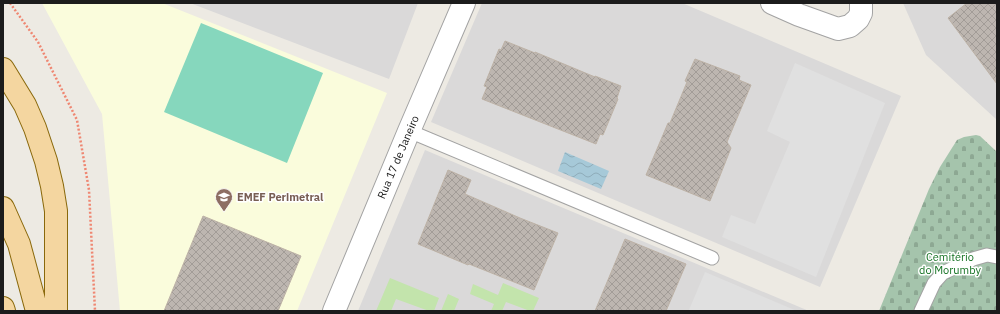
<svg xmlns="http://www.w3.org/2000/svg" width="1000" height="314" viewBox="0 0 1000 314" font-family="'IBM Plex Sans',sans-serif">
	<style>
		.residential { fill: #dad9d9 }
		.education { fill: #fafcdc }
		.grass { fill: #c3e4ac }
		.cemetery { fill: url(#cemetery-stones) }
		.pitch { fill: #86d7bd }
		.parking { fill: #e0e0e0 }
		.water { fill: url(#water-waves) }
		.building { fill: url(#building-cross-hatch); stroke: #bdb2a6 }
		.lines { fill: none; stroke-linecap: round; stroke-linejoin: round }
		.lane-casing { stroke: #a3a3a3; stroke-width: 15 }
		.street-casing { stroke: #a3a3a3; stroke-width: 24 }
		.primary-casing { stroke: #89680b; stroke-width: 24 }
		.path { stroke: #ef8772; stroke-width: 2.5; stroke-dasharray: 2 2; stroke-linecap: butt }
		.lane { stroke: #fff; stroke-width: 13 }
		.street { stroke: #fff; stroke-width: 22 }
		.primary { stroke: #f4d6a0; stroke-width: 22 }
		.labels { text-anchor: middle; dominant-baseline: central; stroke-width: 3; stroke-linejoin: round; paint-order: stroke }
		.street-label { font-size: 11px; fill: #1c1c1c; stroke: #fff }
		.education-label { font-size: 11px; font-weight: bold; fill: #785e54; stroke: #fff; text-anchor: start }
		.park-label { font-size: 11px; fill: #137121; stroke: #fff }
	</style>
	<defs>
		<pattern id="cemetery-stones" width="16" height="16" patternUnits="userSpaceOnUse"><rect width="16" height="16" fill="#a5c4ac"/><path d="M2 7V4a2 2 0 0 1 4 0v3zM10 15v-3a2 2 0 0 1 4 0v3z" fill="#8da893"/></pattern>
		<pattern id="water-waves" width="16" height="10" patternUnits="userSpaceOnUse"><rect width="16" height="10" fill="#a6c9d8"/><path d="M0 5q4-4 8 0t8 0" fill="none" stroke="#8eacb9"/></pattern>
		<pattern id="building-cross-hatch" width="8" height="8" patternUnits="userSpaceOnUse"><rect width="8" height="8" fill="#bdb6b0"/><path d="M0 0l8 8M0 8l8-8" fill="none" stroke="#a29c97"/></pattern>
	</defs>
	<rect width="100%" height="100%" fill="#edeae3"/>
	<!-- residential -->
	<path class="residential" d="M190,3H418L389,79Z
		M482,3H682L901,96L820,287L431,122Z
		M903,3H997V120L926,55Z
		M425,150L809,311H358Z"/>
	<!-- education -->
	<path class="education" d="M42,3H162L387,93L297,311H120L102,114Z"/>
	<!-- grass -->
	<path class="grass" d="M390,278L439,298L434,311H429L396,299L391,311H376Z
		M503,283L539,298L533,311H530L506,302L502,311H491L494,304L470,294L473,284L498,295Z
		M448,294L459,299L454,311H441Z"/>
	<!-- cemetery -->
	<path class="cemetery" d="M976,135L980,136L997,152V311H879L929,189L940,167L957,140L964,137Z"/>
	<!-- pitch -->
	<path class="pitch" d="M201,23L323,73L287,163L164,112Z"/>
	<!-- parking -->
	<path class="parking" d="M795,63L885,103L816,277L722,237L731,215L755,224L790,142L767,131Z
		M705,272L797,311H692L689,310Z"/>
	<!-- water -->
	<path class="water" d="M565,152L609,171L601,189L558,171Z"/>
	<!-- building -->
	<path class="building" d="M967,3H997V84L948,18Z
		M505,41L535,53V52L595,77V76L621,86L617,98L618,99L603,135L600,134L596,144L482,99L487,87L484,86L499,49L501,50Z
		M695,59L740,76L739,80L751,85L727,142L731,148L710,201L646,175L668,123H670L687,82L685,81Z
		M448,170L471,180L465,194L520,218L558,233L547,259L534,290L469,264L468,265L418,244Z
		M203,216L301,256L278,311H164Z
		M625,239L686,264L666,311H595Z"/>
	<g class="lines">
		<!-- lane casing -->
		<g class="lane-casing">
			<path id="lane" d="M409,131L712,258
				M921,311L934,283L943,273L960,265L973,259L987,255L997,257"/>
		</g>
		<!-- street casing -->
		<g class="street-casing">
			<path id="street" d="M772,3L799,15L838,29L850,26L858,19L861,13V3
				M334,311L409,131L464,3"/>
		</g>
		<!-- primary casing -->
		<g class="primary-casing">
			<path id="primary" d="M3,69L25,105L35,128L46,161L52,186L56,211V311
				M3,208L19,244L37,311
				M3,308L4,311"/>
		</g>
		<!-- path -->
		<path class="path" d="M10,3L38,42L77,120L89,190L95,311"/>
		<!-- lane -->
		<use href="#lane" class="lane"/>
		<!-- street -->
		<use href="#street" class="street"/>
		<!-- primary -->
		<use href="#primary" class="primary"/>
	</g>
	<!-- icons -->
	<defs>
		<g id="school-pin" transform="scale(0.9)"><path d="M0 17L-7.5 6A9.5 9.5 0 1 1 7.5 6Z" fill="#8d6e63" stroke="#fff"/><path d="M0-5L7-2L0 1L-7-2ZM-4 1L0 2.5L4 1V4Q0 6-4 4Z" fill="#fff"/></g>
	</defs>
	<g fill-rule="evenodd">
		<use href="#school-pin" x="224" y="197"/>
	</g>
	<g class="labels">
		<!-- street labels -->
		<g class="street-label">
			<text transform="translate(398 157) rotate(-67)">Rua 17 de Janeiro</text>
		</g>
		<!-- education labels -->
		<g class="education-label">
			<text x="237" y="197">EMEF Perimetral</text>
		</g>
		<!-- park labels -->
		<g class="park-label">
			<text x="950" y="257">Cemitério<tspan x="950" dy="13">do Morumby</tspan></text>
		</g>
	</g>
	<!-- border -->
	<rect width="1000" height="314" fill="none" stroke="#1c1c1c" stroke-width="8"/>
</svg>
